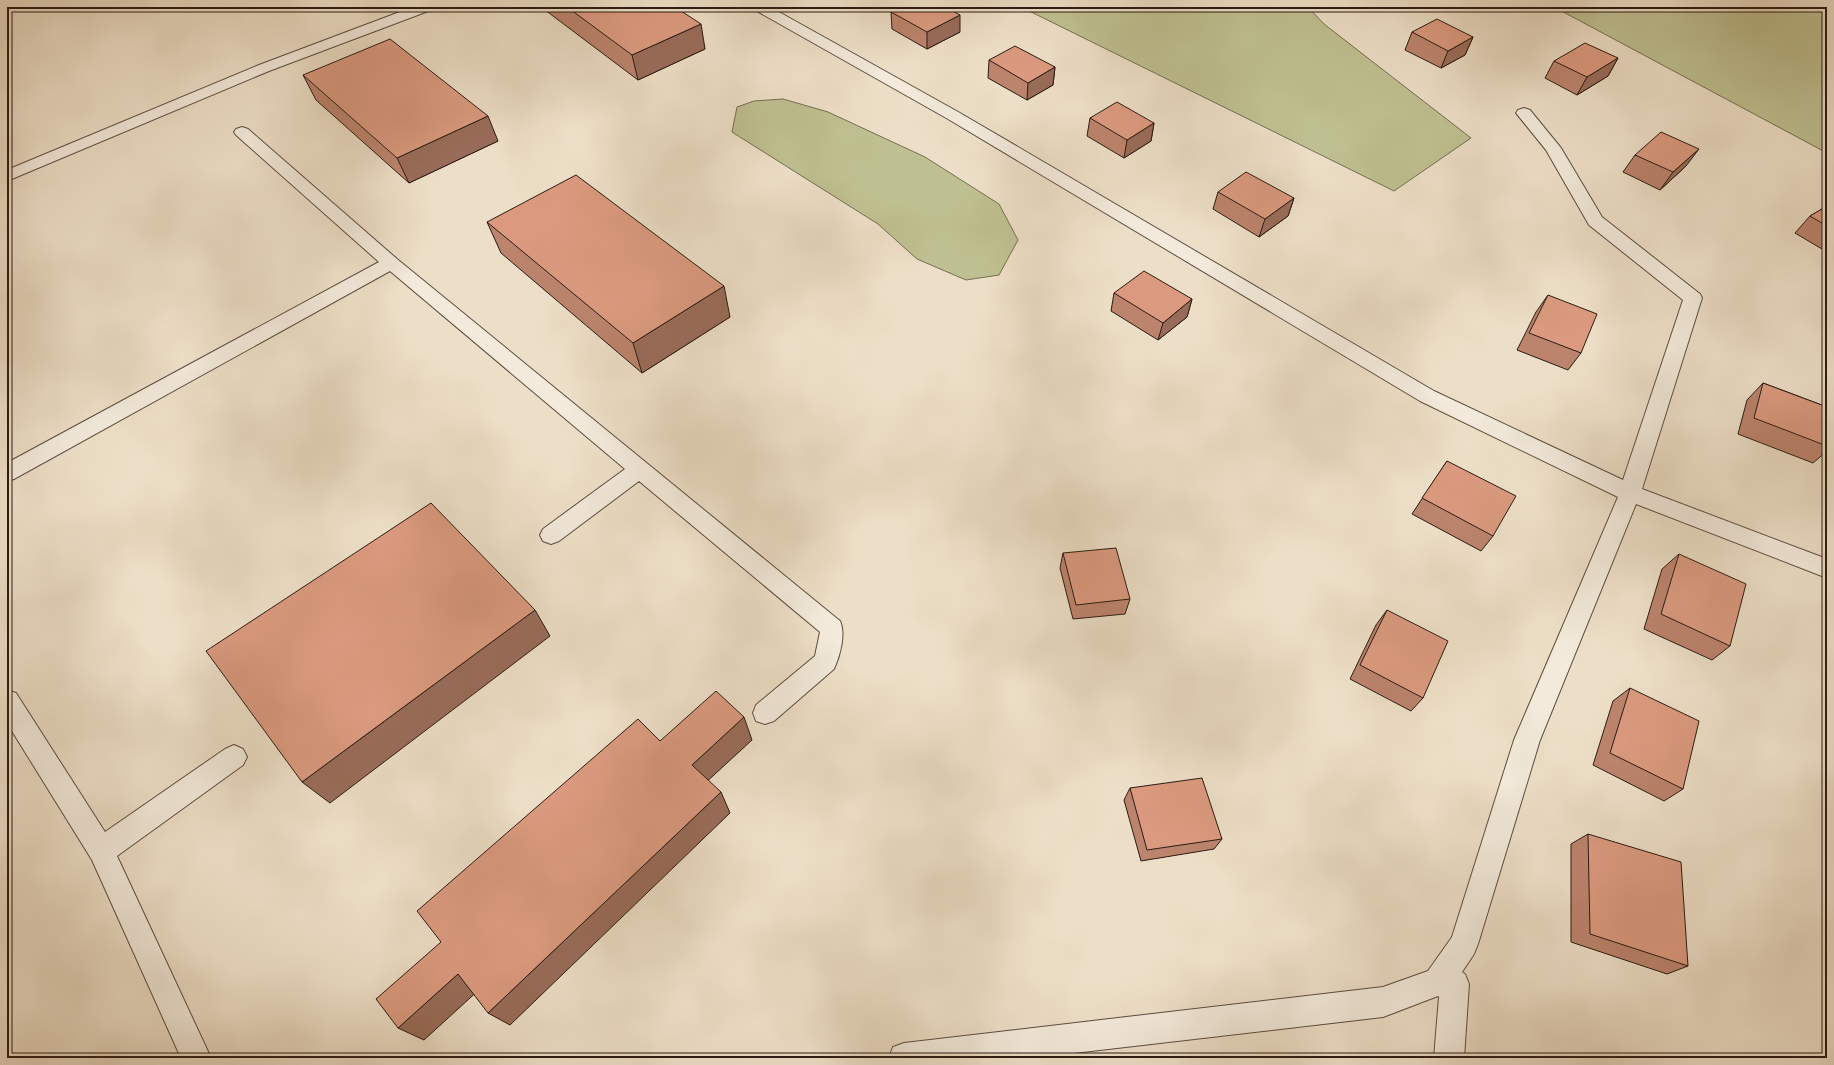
<svg xmlns="http://www.w3.org/2000/svg" width="1834" height="1065" viewBox="0 0 1834 1065" font-family="'Gentium Book Plus',serif">
	<style>
		.green { fill: #bfc091; stroke: #756e52 }
		.lines { fill: none; stroke-linecap: round; stroke-linejoin: round }
		.minor-casing { stroke: #5c4c40; stroke-width: 2 }
		.minor { fill: #f3eadb; fill-rule: evenodd }
		.wall { fill: #bc846d; stroke: #2b1b13 }
		.shaded-wall { fill: #996c59; stroke: #2b1b13 }
		.building { fill: #db9a7f; stroke: #2b1b13 }
	</style>
	<rect width="100%" height="100%" fill="#eddfc7"/>
	<filter id="stains"><feTurbulence type="fractalNoise" baseFrequency=".005" numOctaves="4"/><feColorMatrix values="0 0 0 0 .2 0 0 0 0 .09 0 0 0 0 .02 0 0 0 .5 -.17"/></filter>
	<radialGradient id="worn" r=".72"><stop offset=".6" stop-color="#630" stop-opacity="0"/><stop offset="1" stop-color="#630" stop-opacity=".3"/></radialGradient>
	<!-- green -->
	<path class="green" d="M1021,7H1308L1324,24L1471,138L1394,191Z
		M1554,7H1827V153Z
		M783,99L828,112L925,157L999,204L1018,240L999,275L966,280L917,259L878,224L732,132L737,107L754,101Z"/>
	<g class="lines">
		<!-- minor casing -->
		<g class="minor-casing">
			<path id="minor" d="M413,7H433L431,10L269,71L7,181V170L259,65Z
				M753,7H770L960,113L1434,391L1623,480L1683,300L1589,225L1546,150L1516,113L1518,110L1524,108L1530,110L1561,148L1602,217L1700,294L1702,298L1642,489L1827,559V578L1636,504L1540,740L1478,944L1474,954L1462,972L1465,974L1469,984L1464,1058H1434L1439,997L1438,996L1383,1017L1031,1058H889L893,1047L904,1043L1383,987L1428,971L1452,937L1514,740L1618,497L1420,401L948,119L755,10Z
				M242,127L248,129L397,259L840,621C846,634 840,656 834,669L774,721L765,724L756,721L753,713L756,705L815,656L820,632L639,481L559,541L551,544L543,541L540,535L543,529L625,469L390,271L14,479L7,481V463L379,262L236,135L234,132L236,129Z
				M7,690L16,693L105,832L225,749L234,745L243,749L247,757L243,765L117,856L211,1058H181L92,860L7,723Z"/>
		</g>
		<!-- minor -->
		<use href="#minor" class="minor"/>
	</g>
	<!-- wall -->
	<path class="wall" d="M541,7H675L705,49L638,80Z
		M891,12L960,32L927,49L892,29Z
		M1412,32L1473,37L1465,55L1441,68L1405,50Z
		M1618,58L1608,76L1577,95L1545,78L1554,61Z
		M989,60L1055,67L1053,85L1027,100L988,78Z
		M303,75L498,141L409,183L316,100Z
		M1090,118L1154,123L1151,141L1124,158L1087,136Z
		M1635,155L1686,166L1660,190L1623,172Z
		M1218,192L1294,198L1288,216L1259,237L1213,209Z
		M1827,206V252L1795,233L1810,216Z
		M487,222L730,317L642,373L501,253Z
		M1114,293L1192,299L1187,317L1158,340L1111,311Z
		M1548,295L1581,353L1568,370L1517,350L1536,312Z
		M1763,383L1827,407V451L1813,463L1738,434L1747,400Z
		M1447,461L1493,536L1481,551L1412,514Z
		M1063,553L1130,599L1125,614L1073,619L1060,568Z
		M1679,554L1730,646L1712,660L1644,629L1662,569Z
		M1387,610L1423,698L1411,711L1350,679L1376,625Z
		M1630,688L1683,789L1664,801L1593,765L1613,701Z
		M1130,788L1222,839L1214,849L1141,861L1124,800Z
		M1588,834L1688,966L1667,974L1571,942V844Z"/>
	<!-- shaded-wall -->
	<path class="shaded-wall" d="M960,15V32L927,49V32Z
		M701,24L705,49L638,80L632,55Z
		M1473,37L1465,55L1441,68L1448,51Z
		M1618,58L1608,76L1577,95L1587,77Z
		M1055,67L1053,85L1027,100L1028,83Z
		M488,116L498,141L409,183L397,158Z
		M1154,123L1151,141L1124,158L1127,140Z
		M1699,149L1686,166L1660,190L1673,172Z
		M1294,198L1288,216L1259,237L1265,219Z
		M724,286L730,317L642,373L633,343Z
		M1192,299L1187,317L1158,340L1163,323Z
		M535,610L550,636L330,803L302,782Z
		M744,717L752,740L702,786L692,765Z
		M721,792L730,813L510,1025L488,1013Z
		M458,974L481,988L424,1040L398,1028Z"/>
	<!-- building -->
	<path class="building" d="M567,7H675L701,24L632,55Z
		M901,7H946L960,15L927,32L891,12Z
		M1437,19L1473,37L1448,51L1412,32Z
		M390,39L488,116L397,158L303,75Z
		M1585,43L1618,58L1587,77L1554,61Z
		M1015,46L1055,67L1028,83L989,60Z
		M1117,102L1154,123L1127,140L1090,118Z
		M1661,132L1699,149L1673,172L1635,155Z
		M1246,172L1294,198L1265,219L1218,192Z
		M576,175L724,286L633,343L487,222Z
		M1827,206V226L1810,216Z
		M1144,271L1192,299L1163,323L1114,293Z
		M1548,295L1597,314L1581,353L1529,333Z
		M1763,383L1827,407V446L1754,418Z
		M1447,461L1516,496L1493,536L1422,498Z
		M431,503L535,610L302,782L206,651Z
		M1116,548L1130,599L1076,605L1063,553Z
		M1679,554L1746,584L1730,646L1661,614Z
		M1387,610L1448,641L1423,698L1360,665Z
		M1630,688L1699,721L1683,789L1610,753Z
		M716,691L744,717L692,765L721,792L488,1013L458,974L398,1028L376,999L441,942L417,911L638,719L660,741Z
		M1202,778L1222,839L1147,850L1130,788Z
		M1588,834L1681,862L1688,966L1590,934Z"/>
	<!-- margin -->
	<rect width="1834" height="1065" fill="none" stroke="#eddfc7" stroke-width="24"/>
	<rect x="8" y="8" width="1818" height="1049" fill="none" stroke="#2b1b13" stroke-width="2"/>
	<rect x="12" y="12" width="1810" height="1041" fill="none" stroke="#2b1b13"/>
	<rect width="100%" height="100%" filter="url(#stains)"/>
	<rect width="100%" height="100%" fill="url(#worn)"/>
</svg>
